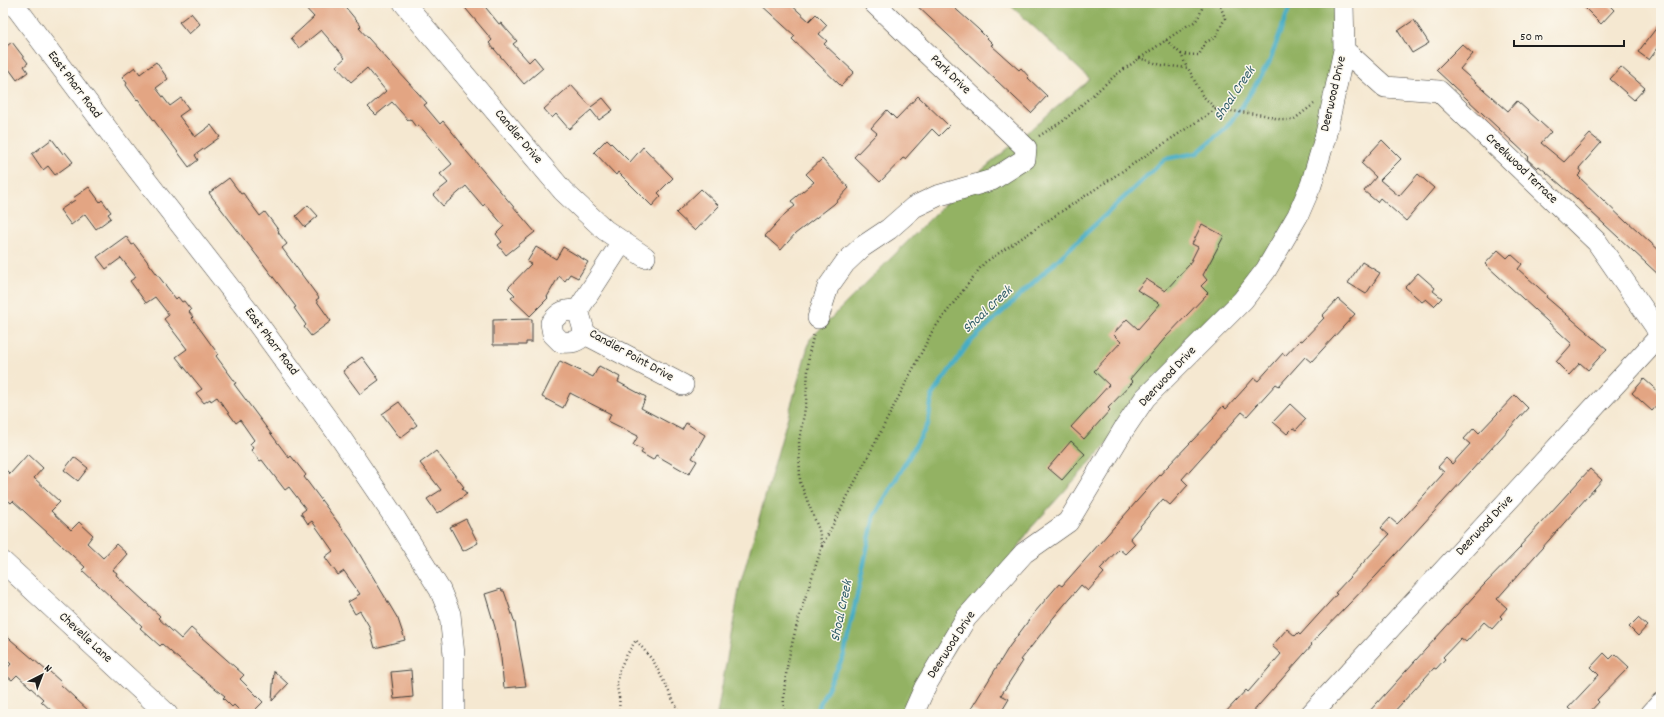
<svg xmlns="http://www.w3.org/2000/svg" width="1664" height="717" viewBox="0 0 1664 717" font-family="Dekko,sans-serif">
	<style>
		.forest { fill: #93b264; stroke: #586740 }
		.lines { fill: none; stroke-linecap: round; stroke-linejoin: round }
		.stream { stroke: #46adc5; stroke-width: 4.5 }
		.building { fill: #e3a583 }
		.minor-casing { stroke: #3d3b37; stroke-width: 22 }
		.path { stroke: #3d3b37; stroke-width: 2.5; stroke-dasharray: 1 3; stroke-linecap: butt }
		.minor { stroke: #fff; stroke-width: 21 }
		.labels { text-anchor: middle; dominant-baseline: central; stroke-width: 3; stroke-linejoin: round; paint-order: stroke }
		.street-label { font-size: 13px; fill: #1c1c1c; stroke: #fbf7ec }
		.water-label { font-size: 14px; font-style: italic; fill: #2f5d68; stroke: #fbf7ec }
	</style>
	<rect width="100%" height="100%" fill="#fbf7ec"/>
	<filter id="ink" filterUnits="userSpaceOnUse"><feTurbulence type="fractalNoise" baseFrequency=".025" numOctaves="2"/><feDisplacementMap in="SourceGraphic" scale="8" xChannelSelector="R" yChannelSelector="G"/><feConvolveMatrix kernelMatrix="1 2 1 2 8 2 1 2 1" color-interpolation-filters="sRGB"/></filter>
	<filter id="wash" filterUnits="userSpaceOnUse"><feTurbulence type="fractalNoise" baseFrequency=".012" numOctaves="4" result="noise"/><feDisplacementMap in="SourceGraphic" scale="16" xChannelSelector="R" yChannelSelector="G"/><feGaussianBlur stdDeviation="0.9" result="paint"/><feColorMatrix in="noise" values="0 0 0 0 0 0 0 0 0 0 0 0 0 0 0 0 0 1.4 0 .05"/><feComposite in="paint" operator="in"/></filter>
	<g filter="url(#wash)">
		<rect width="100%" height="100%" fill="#f5e8d1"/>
		<!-- forest -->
		<path class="forest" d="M1008,3H1335L1337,11L1329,143L1273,268L1163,382L1030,529L912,714H717L740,585L810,339L960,189L1090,79Z"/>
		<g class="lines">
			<!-- stream -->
			<path class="stream" d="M815,714L844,655L874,517L928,424L932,395L969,343L1165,159L1197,153L1225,129L1243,105L1269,63L1291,3"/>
		</g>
		<g id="blocks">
			<!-- building -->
			<path class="building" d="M301,3H342L361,26L359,28L427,103L424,105L440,124L443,121L462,144L461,145L535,232L506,255L498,245L502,242L496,234L504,226L485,204L483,206L466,186L443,206L433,195L448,183L440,174L452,164L419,125L416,127L410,119L408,120L392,102L376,115L368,107L386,91L367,68L351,82L336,66L345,58L321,30L299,48L291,38L314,17Z
				M461,3H482L499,24L501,23L517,41L513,44L529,62L534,57L543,68L524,84L489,43L492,40Z
				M759,3H789L809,21L816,14L827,25L819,34L827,41L824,44L854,72L841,86L792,39L795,36Z
				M914,3H949L978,29L993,44L991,45L1019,70L1021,68L1029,77L1028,78L1047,96L1031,113Z
				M1580,3H1607L1614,10L1601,24Z
				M191,13L200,24L189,34L179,22Z
				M1414,20L1429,43L1412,53L1398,31Z
				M1661,22V44L1649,60L1638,52Z
				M12,42L28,63L24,66L28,72L17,80L9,69L3,74V49Z
				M1462,44L1473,54L1460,69L1508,111L1517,101L1551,132L1541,143L1564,162L1590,134L1601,143L1579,168L1582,172L1578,176L1626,222L1627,221L1661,252V277L1576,198L1539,166L1537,168L1528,160L1527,159L1529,157L1436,70Z
				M156,62L168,79L156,88L170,106L181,98L189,109L179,116L195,137L211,125L220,137L195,155L198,160L189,167L138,99L137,100L126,85L127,83L122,77L135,67L140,74Z
				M1621,67L1645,88L1634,100L1610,79Z
				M571,85L591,107L603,98L613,110L599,120L591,110L569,129L556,114L552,118L544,109Z
				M918,96L949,126L939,136L932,129L905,159L903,158L880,182L854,157L877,133L871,128L887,110L896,119Z
				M52,139L63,154L65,152L73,162L55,175L48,166L43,170L32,154Z
				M607,139L630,162L643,147L673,178L658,193L661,196L652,206L618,172L616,175L594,152Z
				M1382,140L1401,159L1380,180L1399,196L1418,174L1434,188L1406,221L1380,198L1377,202L1364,191L1376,177L1361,163Z
				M822,159L849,188L834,204L795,234L781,250L765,236L786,213L795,206L791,201L814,182L806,174Z
				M229,178L241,194L243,193L260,216L265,212L279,231L278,232L287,244L282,248L319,298L316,300L331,321L311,336L304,327L306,325L294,308L296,307L293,303L209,193Z
				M89,187L100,202L102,200L111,212L108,214L111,218L96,229L85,214L71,225L60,210L75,200L73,198Z
				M701,189L719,206L695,231L676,213Z
				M308,205L318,216L305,227L296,216Z
				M1202,224L1224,236L1203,275L1207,280L1201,286L1208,293L1166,337L1130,379L1133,382L1108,408L1110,410L1084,439L1071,427L1109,385L1094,371L1121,342L1113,334L1127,319L1138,329L1160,304L1137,290L1146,279L1165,291L1189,265L1198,247L1192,244Z
				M126,236L132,245L134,244L176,299L178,297L182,302L184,301L191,310L189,312L193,317L192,318L218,354L216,356L236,383L234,384L289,458L291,456L306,475L304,477L351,540L398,619L405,640L375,648L369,626L360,611L355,614L348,602L357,597L356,596L360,594L344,571L338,575L325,557L333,551L312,521L308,524L301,513L306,509L289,487L285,490L262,460L260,461L251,450L253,448L250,444L254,440L240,420L236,423L217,397L211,401L210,399L204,403L196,393L202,389L176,357L187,349L164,319L169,315L155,297L146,303L130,281L136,277L121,258L106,269L97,257Z
				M536,247L556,259L563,247L588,262L578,278L570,274L565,281L559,276L547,297L548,298L530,316L511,298L515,295L508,288L531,264L527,262Z
				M1498,250L1507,258L1511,254L1522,264L1518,269L1547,295L1546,297L1607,349L1588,370L1580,363L1569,375L1556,362L1572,344L1485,264Z
				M1362,262L1380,273L1366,294L1348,283Z
				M1418,273L1435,288L1433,291L1442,298L1434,306L1426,299L1422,302L1405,287Z
				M1338,299L1355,314L1311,362L1305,357L1279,386L1276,384L1247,416L1242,412L1182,479L1188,485L1170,505L1163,499L1130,538L1135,544L1125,554L1119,549L1100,569L1104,573L1088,591L1081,585L1054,617L1021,660L1023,661L1001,695L1009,699L1000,714H980L971,709L1009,647L1035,612L1059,584L1062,586L1167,467L1214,418L1213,417L1223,406L1226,409L1254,378L1258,381L1283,353L1285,356L1300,340L1302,341L1324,318L1322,316Z
				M532,319V342H526V345H493V320Z
				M362,357L379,380L360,394L343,371Z
				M560,361L593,377L599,366L620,377L618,382L646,397L641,408L682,430L686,423L705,435L692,458L697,461L689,474L656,455L653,460L641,453L643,450L633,445L638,436L608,421L611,414L570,393L563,408L542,397Z
				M1644,379L1661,394V401L1652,411L1632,393Z
				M1515,395L1528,408L1376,576L1319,635L1311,644L1312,645L1251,714H1224L1246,690L1248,692L1281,654L1272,646L1287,629L1295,636L1298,633L1300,635L1337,594L1335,593L1389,535L1381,528L1390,518L1397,524L1407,514L1442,475L1444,472L1438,467L1446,458L1452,464L1470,444L1464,439L1474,428L1479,433Z
				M399,402L417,425L400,438L382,414Z
				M1290,404L1306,419L1296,430L1293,428L1287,434L1273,422Z
				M1071,441L1085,454L1062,480L1048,468Z
				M436,451L464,487L462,488L467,494L441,512L440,511L437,513L427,499L441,490L420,463Z
				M28,454L43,468L34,478L60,502L51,511L71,530L79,522L93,535L87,543L103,558L116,544L127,554L113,570L117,573L116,575L160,616L158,618L181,639L191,628L244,675L240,679L263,702L251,714H243L234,705L232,707L223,698L225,696L188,667L162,644L160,646L140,628L142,626L82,570L85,567L13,501L11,503L3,496V467L10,474Z
				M74,457L88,468L78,481L64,470Z
				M1590,469L1602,480L1497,599L1507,608L1500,616L1502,618L1492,629L1484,622L1466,642L1461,638L1443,657L1445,659L1436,669L1434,668L1392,714H1367L1483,586L1521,547L1520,546Z
				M466,519L478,543L463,551L450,527Z
				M501,589L502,591H504L515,623L526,686L504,688L501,658L495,627L485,594Z
				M1638,618L1647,626L1638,636L1629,627Z
				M3,633L48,672L49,671L61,682L60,684L92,714H55L41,701L43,699L17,675L12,680L3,673L11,664L3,657Z
				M1604,653L1610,659L1615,654L1629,667L1597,700L1599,702L1588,714H1575L1568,708L1599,675L1591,667Z
				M411,670L413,697L394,699L391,672Z
				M274,671L288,684L272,701Z"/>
		</g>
	</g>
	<g filter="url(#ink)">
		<use href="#blocks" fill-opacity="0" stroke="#3d3b37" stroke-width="1"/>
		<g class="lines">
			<!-- minor casing -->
			<g class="minor-casing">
				<path id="minor" d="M13,3L135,166L258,324L338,434L395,518L440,590L450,614L454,655V714
					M404,3L563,191L605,230L645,257
					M1344,50L1385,87L1439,91L1597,242L1655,326L1661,339
					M622,242L578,310L585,334L683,385
					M578,310C564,310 560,311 551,323L553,334L561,342C572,343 577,342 585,334
					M818,318L828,287L845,263L862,247L889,229L914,207L937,196L992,180L1025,159L1026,148L874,3
					M3,562L167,714
					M913,714L925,687L966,618L1024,553L1068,522L1124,429L1145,398L1243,300L1266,270L1298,215L1311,185L1325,138L1344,50L1343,3
					M1311,714L1659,337
					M1651,714L1661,703"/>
			</g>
			<!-- path -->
			<path class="path" d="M1166,40L1181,54L1187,68
				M1181,54L1199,55L1206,42L1216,37L1225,18L1219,3
				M1139,58L1161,65L1188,68L1202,95L1216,109L1264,115L1282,120H1293L1314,104
				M1039,136L1063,121L1117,74L1188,25C1199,22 1200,13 1204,3
				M822,546L933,330L984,263L1216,109
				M618,714C622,700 617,694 617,683C618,667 628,653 636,640L654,662L680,714
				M784,714C781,659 806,598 822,546L819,530L800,482L799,441L806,403L809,353L814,334"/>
			<!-- minor -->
			<use href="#minor" class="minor"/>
		</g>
	</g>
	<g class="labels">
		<!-- street labels -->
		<g class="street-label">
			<text transform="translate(950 75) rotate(44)">Park Drive</text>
			<text transform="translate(74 85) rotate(53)">East Pharr Road</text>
			<text transform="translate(1334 94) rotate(-77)">Deerwood Drive</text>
			<text transform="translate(518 137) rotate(50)">Candler Drive</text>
			<text transform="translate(1521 169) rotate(44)">Creekwood Terrace</text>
			<text transform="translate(271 342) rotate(53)">East Pharr Road</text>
			<text transform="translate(631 356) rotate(29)">Candler Point Drive</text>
			<text transform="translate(1168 377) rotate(-47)">Deerwood Drive</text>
			<text transform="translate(1485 526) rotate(-47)">Deerwood Drive</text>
			<text transform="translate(85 638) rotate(43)">Chevelle Lane</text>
			<text transform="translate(952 645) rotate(-57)">Deerwood Drive</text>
		</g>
		<!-- water labels -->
		<g class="water-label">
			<text transform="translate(1235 94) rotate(-56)">Shoal Creek</text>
			<text transform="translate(988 310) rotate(-43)">Shoal Creek</text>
			<text transform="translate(842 611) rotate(-78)">Shoal Creek</text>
		</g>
	</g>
	<!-- margin -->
	<rect width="1664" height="717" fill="none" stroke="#fbf7ec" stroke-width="16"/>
	<!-- north arrow -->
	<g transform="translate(42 675) rotate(42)" stroke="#fbf7ec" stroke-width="3" paint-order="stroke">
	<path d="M0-3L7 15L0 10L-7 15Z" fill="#1c1c1c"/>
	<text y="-6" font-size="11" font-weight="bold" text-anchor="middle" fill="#1c1c1c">N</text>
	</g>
	<!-- scale -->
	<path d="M1514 40v6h110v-6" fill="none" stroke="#1c1c1c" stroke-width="2"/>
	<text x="1520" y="40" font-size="12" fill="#1c1c1c" stroke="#fbf7ec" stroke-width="3" paint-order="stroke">50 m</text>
</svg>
